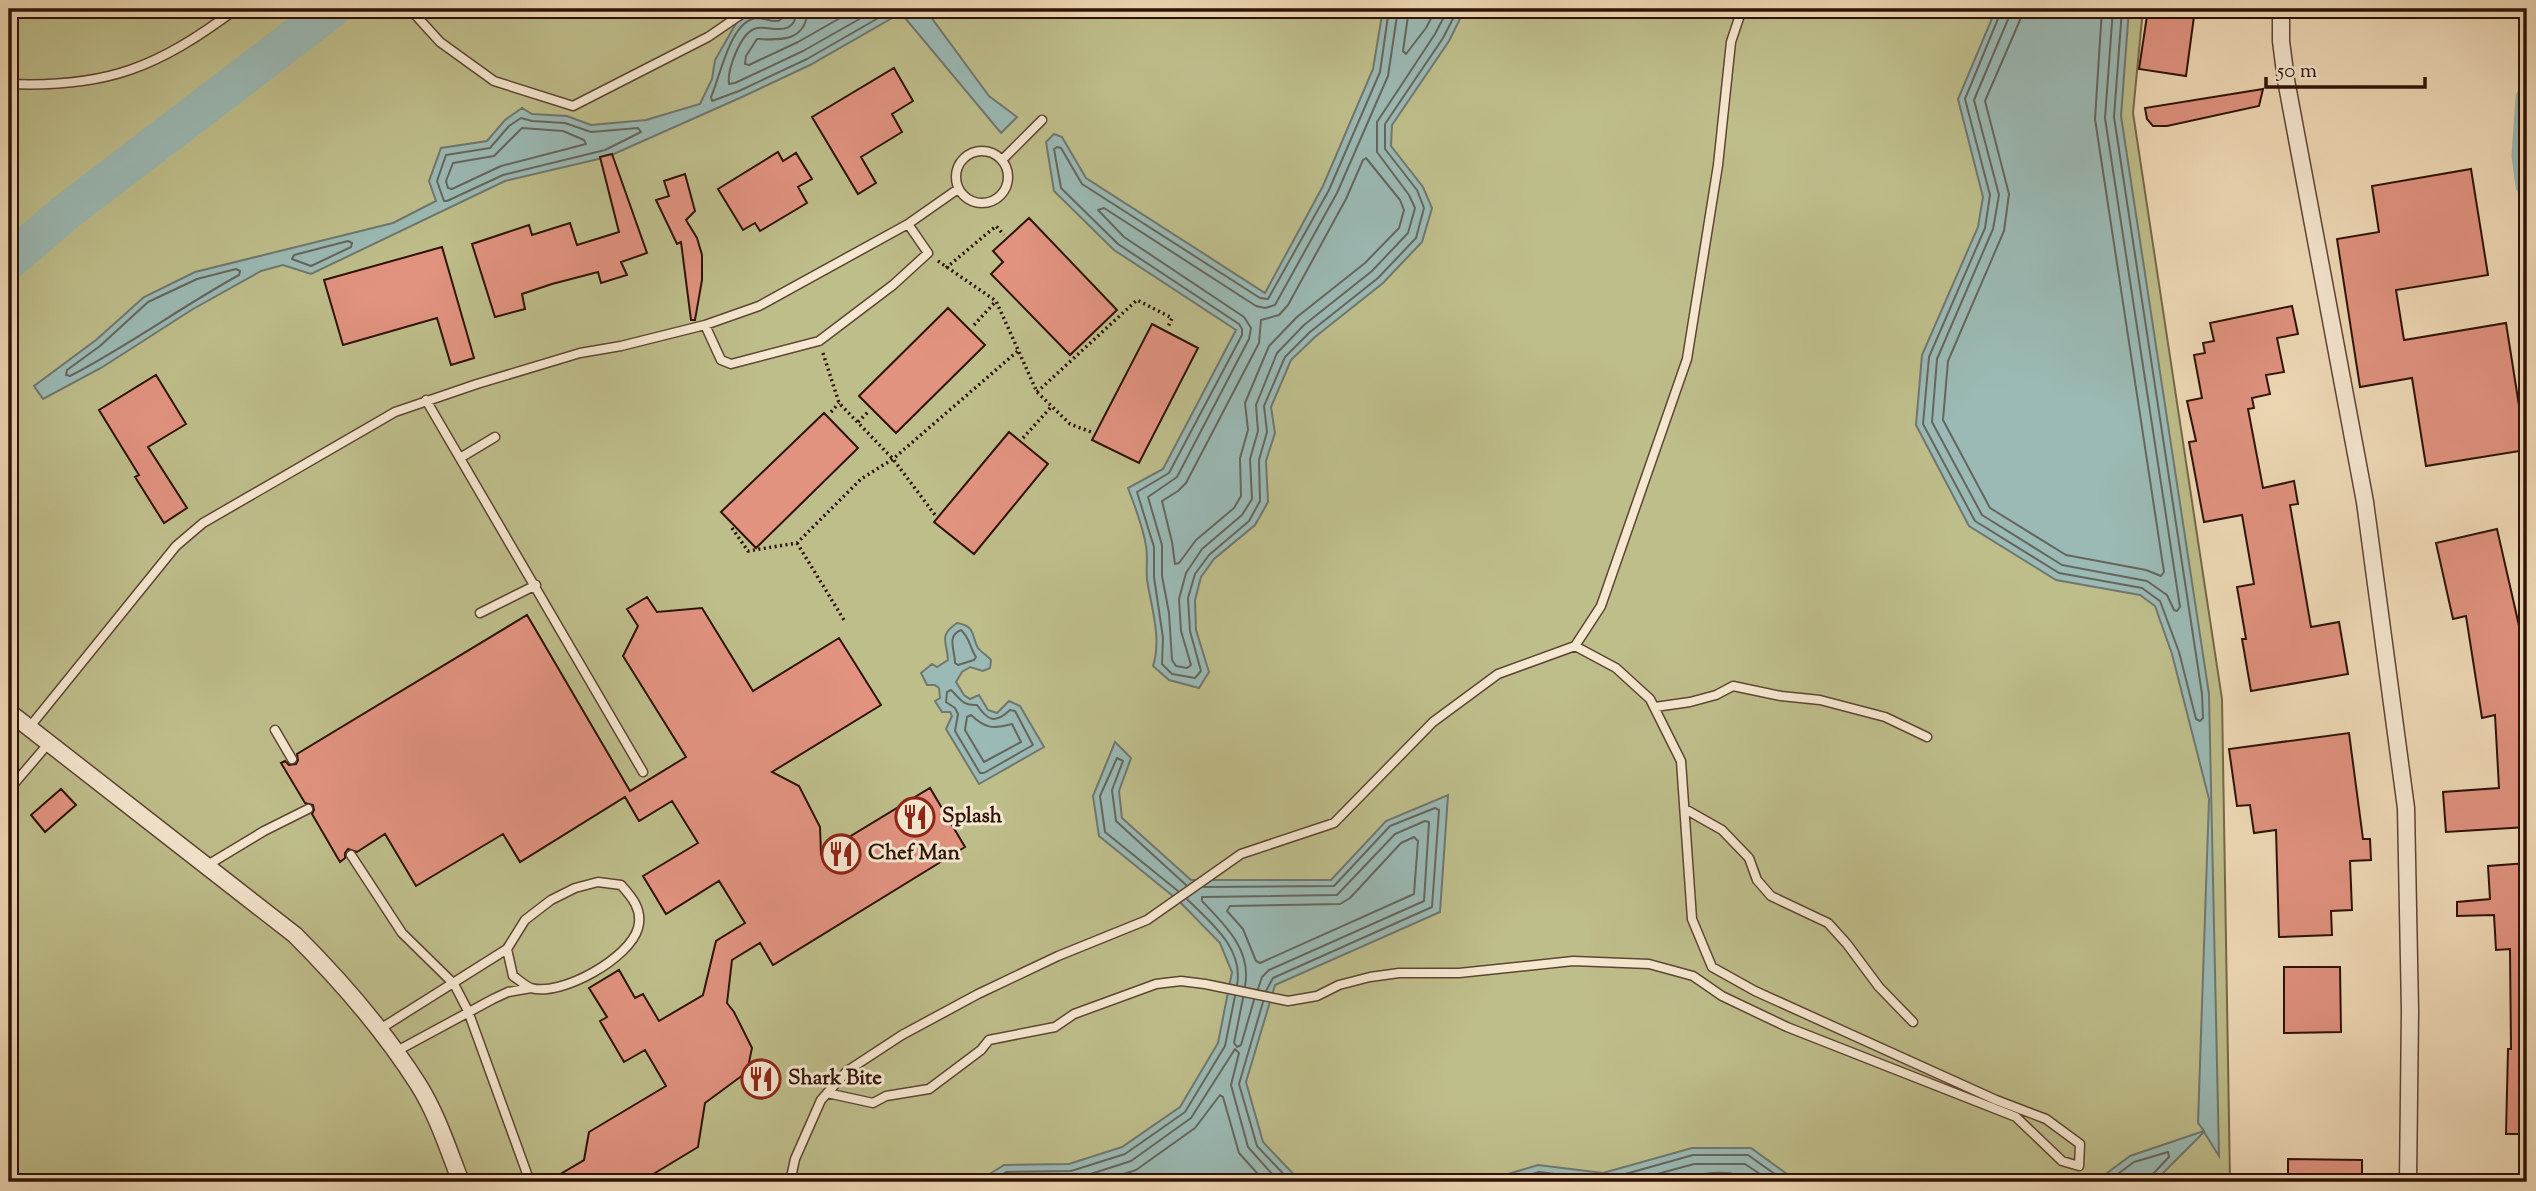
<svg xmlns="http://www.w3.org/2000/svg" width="2536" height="1191" viewBox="0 0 2536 1191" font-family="'Sorts Mill Goudy',serif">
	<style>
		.green { fill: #bebe8b; stroke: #766849; stroke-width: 2 }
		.water { fill: #9bbab5; stroke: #70776f; stroke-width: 2 }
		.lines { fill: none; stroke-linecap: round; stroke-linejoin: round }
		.shore { stroke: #65665e; stroke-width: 2 }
		.canal { stroke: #9bbab5; stroke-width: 23 }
		.river { stroke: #9bbab5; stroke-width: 38 }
		.building { fill: #e19380; stroke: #2f1207; stroke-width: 2 }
		.lane-casing { stroke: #5f4433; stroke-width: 11 }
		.street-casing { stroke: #5f4433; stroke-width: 19 }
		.path { stroke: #2f1207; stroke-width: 3.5; stroke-dasharray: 2 3.5; stroke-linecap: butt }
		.lane { stroke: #f5e7d0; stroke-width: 8 }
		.street { stroke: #f5e7d0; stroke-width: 16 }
		.labels { text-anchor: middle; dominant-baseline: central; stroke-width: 6; stroke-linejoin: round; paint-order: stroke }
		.poi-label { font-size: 21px; font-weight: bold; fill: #2f1207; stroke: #f5e7d0; text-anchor: start }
	</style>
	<rect width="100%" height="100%" fill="#efdab7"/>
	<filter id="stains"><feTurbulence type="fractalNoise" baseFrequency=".00286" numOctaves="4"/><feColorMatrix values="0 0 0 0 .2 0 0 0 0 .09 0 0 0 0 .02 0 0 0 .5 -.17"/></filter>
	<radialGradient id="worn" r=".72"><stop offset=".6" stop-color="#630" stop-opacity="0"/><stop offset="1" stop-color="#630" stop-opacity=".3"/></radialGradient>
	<!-- green -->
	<path class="green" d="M9,9H2143L2133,113L2222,699L2230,1182H9Z"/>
	<!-- water -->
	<path class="water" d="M786,9H925L989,96L1017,117L1001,133L901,13L810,65L742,97L607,157L505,181L311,274L283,265L261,271L193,309L101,368L43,399L34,386L96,340L144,297L195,272L393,223L436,201L429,181L441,148L487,141L505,120L522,108L532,114L567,116L591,125L646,120L700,104L712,79L715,60L738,20L754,11L775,15Z
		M1383,9H1465L1449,41L1392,125L1391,146L1423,187L1432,208L1422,242L1383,283L1315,337L1291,360L1271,407L1275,433L1266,461L1268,502L1255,525L1214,559L1201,577L1195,600L1196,630L1209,672L1199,688L1169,680L1153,666C1162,638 1151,607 1147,579C1146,568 1148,557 1146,546C1143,526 1135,507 1128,488L1163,469L1236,330L1114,250L1054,191L1046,142L1054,134L1062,137L1086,178L1265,293L1323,186L1373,69Z
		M1996,9H2129L2121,116L2209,694L2219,1156L2204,1132L2154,1182H2095L2130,1156L2204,1131L2198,1123L2209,799L2172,654L2155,606L2140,595L2056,580L1969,526L1916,425L1922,355L1978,227L1983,197L1958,99Z
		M957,623C977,626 971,637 978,648C981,652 988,656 991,660L990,668L983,671L970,667L962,672L956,682L964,695L970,699L979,695L988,710L997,713L1009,701L1020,706L1044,747L979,784L946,729L952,716L950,712H942L935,701L940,698L939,688L935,685H927L921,673L932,664L937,667L948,660C947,641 938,636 957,623Z
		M1115,742L1131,758L1119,791L1122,818L1191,880H1331L1386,821L1448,795L1440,912L1275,985L1246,1082L1263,1142L1301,1182H977L1004,1165L1069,1164L1122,1147L1180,1107L1218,1043L1232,972L1220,943L1179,901L1099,836L1093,796Z
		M1692,1148H1751L1798,1182H1482L1538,1165L1603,1173Z"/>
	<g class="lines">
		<!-- shore -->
		<path class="shore" d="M788,9L786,16L778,21C771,22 764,18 757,18C730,20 720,78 711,97L712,101L739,91L807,59L894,9
			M797,9C795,42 767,23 754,29C740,35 727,70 729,84L735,83L803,51L877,9
			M808,9C806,42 781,40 757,39L746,56L745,64L749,65L798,42L856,9
			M1389,9L1380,72L1329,190L1268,299L1260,298L1082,184L1061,148L1057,147L1054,149L1061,188L1118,244L1239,324L1242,329V335L1169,473L1137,492L1154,547V577L1163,638L1162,664L1172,674L1195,678L1201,671L1190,631L1188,598L1195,574L1209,555L1249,521L1260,501L1259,460L1267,432L1264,406L1285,357L1310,332L1378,278L1416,238L1424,208L1417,190L1385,149V124L1443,38L1458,9
			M1398,9L1388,76L1337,193L1275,305L1265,308L1256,306L1104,208L1098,210L1124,237L1244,317L1251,328L1249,339L1177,477L1148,497L1162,545V576L1169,613L1172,660L1176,666L1187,668L1191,665L1181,631L1179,599L1186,573L1202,549L1242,515L1252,499L1250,459L1258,431L1256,405L1277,353L1304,325L1372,271L1408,233L1415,208L1409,195L1377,152V122L1435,34L1448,9
			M1409,9L1403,51L1406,54L1426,28L1436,9
			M2002,9L1965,99L1990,195L1985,228L1929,357L1923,424L1975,521L2059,573L2142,588L2160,601L2179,652L2196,719L2200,721L2203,718L2202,694L2114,117L2122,9
			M2011,9L2009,17L1974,100L1999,195L1993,229L1937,359L1932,422L1982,515L2062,565L2147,581L2167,595L2174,610L2177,611L2180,607L2105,118L2113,9
			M2021,9L2020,20L1985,101L2009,194L2004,231L1948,361L1943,420L1990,508L2066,555L2146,570L2161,576L2164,572L2095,119L2102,9
			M521,118L532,121L565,123L591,132L638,128L641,132L605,150L503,175L447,201H444L437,181L446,155L490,148L509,126Z
			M522,128L563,131L584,140L586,144L501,166L452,189L448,188L446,181L453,163L494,156Z
			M1366,158L1400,200L1404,210L1399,228L1365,263L1297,317L1269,346L1245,403L1248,430L1240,458L1241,496L1234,508L1196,540L1179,563L1175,564L1172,542L1162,501L1178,491L1186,483L1259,343L1261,320L1279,315L1288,305L1346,199L1363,160Z
			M348,241L352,243L351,247L311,266L292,259L294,255Z
			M236,269L240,271L239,275C181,307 128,346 70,376L66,375L67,370L100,346L148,302L197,279Z
			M961,630C970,638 970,648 976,657L974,660L958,665L955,663C955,650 946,636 961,630Z
			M951,690C960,698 962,706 977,705C988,721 995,724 1010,710L1015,711L1033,745L984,773H980L955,731L958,714L955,708L946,702L947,692Z
			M971,715C986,729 993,729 1012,724L1021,742L984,762L965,730L967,717Z
			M1414,837L1418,841L1414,894L1260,963L1256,961L1243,929L1227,911L1230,906L1340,904L1350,898L1401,843Z
			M1204,887L1334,886L1390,826L1435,808L1439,810L1432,907L1273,978L1266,991
			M1178,891L1105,832L1100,796L1117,758L1123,761L1112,790L1116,821L1186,885
			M1187,899C1210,922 1244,948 1237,985
			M1245,986C1252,950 1225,925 1202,901V897L1337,895L1395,834L1425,821L1429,822L1424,901L1269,970L1262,977L1258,989
			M1243,998L1234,1043L1237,1047L1241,1045L1254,1000
			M1263,1002L1239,1084L1257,1146L1291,1182
			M990,1182L1006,1172L1071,1171L1125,1154L1185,1112L1225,1046L1235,996
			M1006,1182L1072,1180L1131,1161L1191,1118L1235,1049L1239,1053L1231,1085L1248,1147L1279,1182
			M1099,1182L1136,1170L1195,1128L1220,1095L1223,1097L1239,1153L1265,1182
			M1506,1182L1539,1172L1604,1180L1693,1155H1748L1786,1182
			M1628,1182L1694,1164H1745L1772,1182
			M1668,1182C1694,1175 1730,1165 1754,1182
			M2107,1182L2134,1162L2168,1152L2169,1157L2152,1175L2150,1182"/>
		<!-- canal -->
		<path class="canal" d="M2527,98L2523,156L2527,185"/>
		<!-- river -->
		<path class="river" d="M9,261L66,212L332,9"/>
	</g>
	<!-- building -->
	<path class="building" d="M2148,9H2195L2186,76L2139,69Z
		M894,68L913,101L892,114L902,132L861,157L876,183L858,194L812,117Z
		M2263,89L2259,106L2167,126H2153L2147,119L2145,108Z
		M778,152L783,161L796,153L812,179L798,187L807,203L760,231L755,223L743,230L718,189Z
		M612,154L647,253L621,262L627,275L601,283L598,272L552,284L522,294L525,309L495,317L472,244L529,225L532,235L570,223L577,245L619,232L600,157Z
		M2471,169L2488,275L2396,290L2404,340L2506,323L2526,450L2426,466L2412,378L2360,387L2337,239L2379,232L2372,186Z
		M685,174L695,211L686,220L697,238L702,255V280L695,320H691L681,242L677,244L656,200L669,196L664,181Z
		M1029,218L1117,310L1070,355L991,274L1003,262L993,251Z
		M442,247L474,358L451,365L437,318L343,345L324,280Z
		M2292,306L2298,334L2277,338L2284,372L2266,375L2270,394L2252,398L2254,408L2248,409L2263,488L2294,481L2298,504L2290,505L2311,627L2339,622L2348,674L2251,691L2242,639H2246L2237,587L2254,584L2242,515L2204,522L2189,442L2196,441L2187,401L2202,398L2194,355L2205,353L2203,343L2214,341L2210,323Z
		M948,308L985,345L896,433L859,396Z
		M1152,324L1198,348L1139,463L1092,440Z
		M156,375L186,424L148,447L187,508L164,523L135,477L139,475L99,410Z
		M824,413L858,448L756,548L721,512Z
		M1009,432L1048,464L974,554L934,522Z
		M2497,529L2520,630H2525L2527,644V827L2446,832L2443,792L2499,788L2495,715L2482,718L2466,616L2453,619L2436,543Z
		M647,597L657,612L702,608L753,691L839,638L881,705L772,772L799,786L820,827L821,854L930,788L965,847L773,965L760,943L732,960L727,1003L734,1012L752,1048L747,1072L705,1103L698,1147L640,1182H547L584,1160L589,1132L666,1086L645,1050L624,1062L600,1021L607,1017L589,988L619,970L635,998L643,994L659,1021L703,995L716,941L745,923L719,881L666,914L643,876L698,843L672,801L639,821L625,797L520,862L503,834L416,886L385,834L357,852L348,849L345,853V858L340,862L312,814L314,810L313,805L305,803L281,763L285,761L289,765L296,764L298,760L297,754L527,615L630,791L686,757L623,656L638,626L627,609Z
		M2349,733L2363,839H2370L2371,860L2350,861L2352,910L2331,911L2332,935L2279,937L2276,830L2254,833L2250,805L2237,806L2229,749Z
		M61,789L76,805L45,832L31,815Z
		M2527,863V1134H2506L2508,1049H2511L2510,949L2496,950L2494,915L2457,916V902L2490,899L2488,866Z
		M2284,967H2340L2341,1032L2284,1033Z
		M2288,1159L2362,1160V1177H2332V1182H2288Z"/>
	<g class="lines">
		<!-- lane casing -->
		<g class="lane-casing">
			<path id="lane" d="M410,9L440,42L494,81L573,106L708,37L749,9
				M9,84C108,88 158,67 236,9
				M956 177a26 26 0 1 1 52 0a26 26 0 1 1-52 0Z
				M1002,160L1042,120
				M705,325L721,360L731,364L819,341L893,285L928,253L908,224
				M426,400L643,772
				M460,458L495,437
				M480,613L536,585
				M1655,707L1690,702L1716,695L1733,686L1781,696L1820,700L1885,717L1927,737
				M28,729L176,546L203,523L395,412L477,384L580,353L621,346L705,325L759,306L908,224L958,189
				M275,730L292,759
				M9,769L19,778L9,790
				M19,778L48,744
				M1685,809L1722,830L1749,858L1757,880L1771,896L1828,923L1847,944L1879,987L1913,1022
				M351,855L402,933L454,984L468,1011L530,1182
				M206,866L264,831L308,809
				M380,1029L507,949L525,920L551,900L575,888L598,882L621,885C632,897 643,910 638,928C630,958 561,997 531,988C525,986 518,979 513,976L507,949
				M395,1052L493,999L508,992L531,988
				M827,1093L873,1103L886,1096L929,1089L981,1050L989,1040L1055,1027L1074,1014L1156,984L1181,981L1205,984L1288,1001L1317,996L1339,985L1370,977L1399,973H1459L1573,961L1649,964L1693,976L1722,996L1787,1027L2016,1117L2062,1161L2079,1166L2080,1144L2046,1119L1996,1100L1755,991L1712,967L1692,919L1681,761L1650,699L1616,668L1575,646
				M790,1182L795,1159L821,1100L847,1071L902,1035L978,994L1058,956L1147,920L1241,854L1334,823L1433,722L1498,674L1575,646L1601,606L1687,359L1718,165L1731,42L1742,9"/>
		</g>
		<!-- street casing -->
		<g class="street-casing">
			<path id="street" d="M2281,9V41L2286,80L2365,502L2406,808L2410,1011L2408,1182
				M9,712L295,935C341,981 383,1029 418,1084C437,1114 448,1149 461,1182"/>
		</g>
		<!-- path -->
		<path class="path" d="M938,261L996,301L1037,392L1070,424L1091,432
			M946,268L996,226L1004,235
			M974,325L996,301
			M823,353L839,403L893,459L935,515
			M1037,392L1137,300L1172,318L1168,327
			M831,412L839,403
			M858,422L868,412
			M1023,438L1052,406
			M732,528L748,551L797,543L861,479L893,459L1019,350
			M797,543L844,620"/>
		<!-- lane -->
		<use href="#lane" class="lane"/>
		<!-- street -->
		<use href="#street" class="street"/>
	</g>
	<!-- icons -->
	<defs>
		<g id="restaurant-ring" transform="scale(2.0125)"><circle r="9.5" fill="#f5e7d0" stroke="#8f2418" stroke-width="1.5"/><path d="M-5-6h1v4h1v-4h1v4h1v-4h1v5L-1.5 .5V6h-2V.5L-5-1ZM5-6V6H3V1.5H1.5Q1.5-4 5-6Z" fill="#8f2418"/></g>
	</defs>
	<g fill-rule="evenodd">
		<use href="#restaurant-ring" x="915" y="817"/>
		<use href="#restaurant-ring" x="841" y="854"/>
		<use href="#restaurant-ring" x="761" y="1079"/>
	</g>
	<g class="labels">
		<!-- poi labels -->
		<g class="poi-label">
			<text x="942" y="817">Splash</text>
			<text x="868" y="854">Chef Man</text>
			<text x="788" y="1079">Shark Bite</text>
		</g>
	</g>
	<!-- margin -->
	<rect width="2536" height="1191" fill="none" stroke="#efdab7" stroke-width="35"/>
	<rect x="10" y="10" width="2515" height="1170" fill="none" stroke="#2f1207" stroke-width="3.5"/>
	<rect x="18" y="18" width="2501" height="1156" fill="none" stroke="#2f1207" stroke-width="2"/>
	<!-- scale -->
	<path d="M2266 77v10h159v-10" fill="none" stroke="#2f1207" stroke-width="3.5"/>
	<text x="2277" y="77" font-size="21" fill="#2f1207" stroke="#f5e7d0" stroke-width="5" paint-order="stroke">50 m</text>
	<rect width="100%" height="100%" filter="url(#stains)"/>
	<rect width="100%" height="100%" fill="url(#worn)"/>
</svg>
